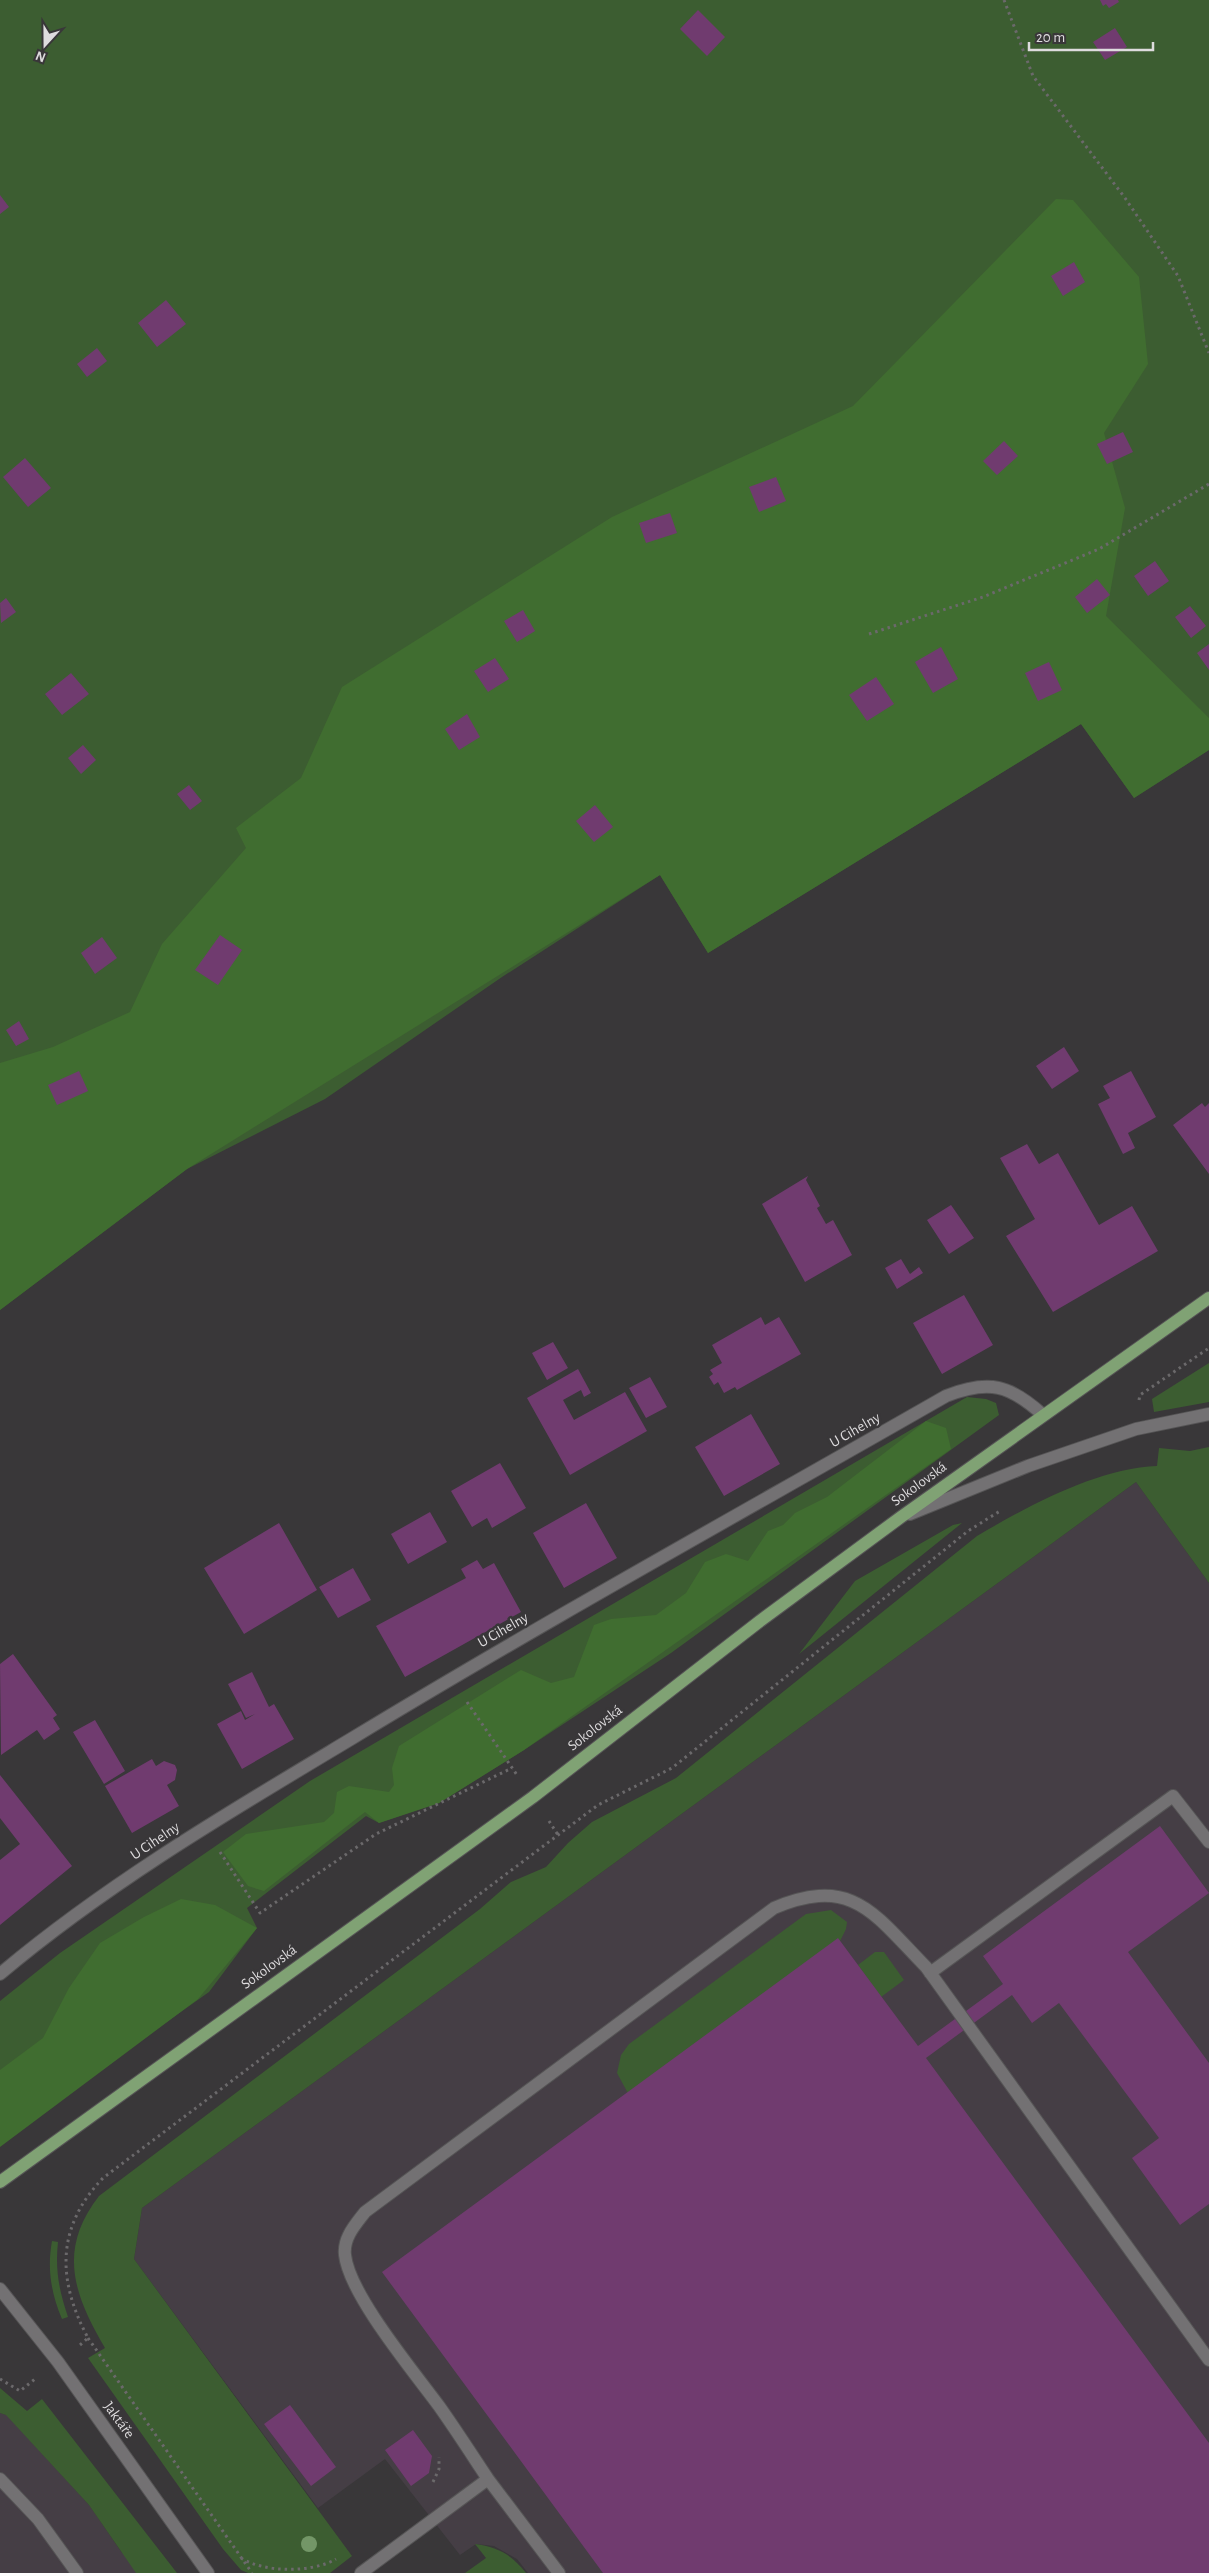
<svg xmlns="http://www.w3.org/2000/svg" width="1209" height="2573" viewBox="0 0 1209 2573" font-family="'Alegreya Sans',sans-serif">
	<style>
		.built { fill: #453e45 }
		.green { fill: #3c5d31 }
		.forest { fill: #406d30 }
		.building { fill: #703b6f }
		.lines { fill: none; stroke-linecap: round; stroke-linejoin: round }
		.minor-casing { stroke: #555455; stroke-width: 14 }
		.major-casing { stroke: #555455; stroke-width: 14 }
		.path { stroke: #6b696b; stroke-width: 3; stroke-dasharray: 2.5 4; stroke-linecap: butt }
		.minor { stroke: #737173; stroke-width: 12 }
		.major { stroke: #80a274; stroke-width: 12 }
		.tree { fill: #739667 }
		.labels { text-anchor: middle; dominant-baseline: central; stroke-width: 5; stroke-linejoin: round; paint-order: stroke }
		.street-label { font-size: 15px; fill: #dedcde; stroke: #393739 }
	</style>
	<rect width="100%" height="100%" fill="#393739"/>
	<!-- built -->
	<path class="built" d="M1136,1482L1209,1583V2573H528L517,2559L494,2546L476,2544L460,2555L385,2459L318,2508L134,2259L142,2208Z
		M0,2413L7,2415L90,2506L122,2553L171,2566L176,2573H0Z"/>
	<!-- green -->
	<path class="green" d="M0,0H1209V750L1134,798L1081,724L708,953L660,875L502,977L325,1099L187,1169L0,1310Z
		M1209,1363V1402L1154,1412L1152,1399Z
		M967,1397L986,1399L996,1403L999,1415L671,1653L524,1750L439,1803L379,1823L366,1816L247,1908L257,1928L209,1992L0,2140V2001L60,1953L310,1781Z
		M1209,1447V1583L1136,1482L142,2208L134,2259L352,2556L330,2573H248L241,2570L223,2549L88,2358L105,2348C74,2295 57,2250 99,2196L480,1909L511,1882L546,1867L568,1843L592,1822L676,1778L977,1536C1028,1506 1098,1468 1157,1466L1159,1448L1190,1451Z
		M962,1523L799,1654L855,1581L953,1525Z
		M831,1910L847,1922L846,1929L839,1943L630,2097L617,2073L621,2055L629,2044L806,1914Z
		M875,1952H884L904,1980L881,1997L858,1965Z
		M52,2241L58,2242C55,2270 59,2290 68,2317L62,2319C51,2293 47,2269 52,2241Z
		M0,2388L27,2411L42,2399L177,2573H136L89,2505L6,2415L0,2413Z
		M475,2544C498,2547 512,2555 526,2573H465L486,2558Z"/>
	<!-- forest -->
	<path class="forest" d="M1056,199L1073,200L1139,277L1148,364L1104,433L1125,508L1106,616L1209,718V750L1134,798L1081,724L708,953L660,875L187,1169L0,1310V1063L53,1047L130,1012L162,944L246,848L236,828L301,778L342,687L612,517L853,406Z
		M926,1421L946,1428L951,1449L524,1750L439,1803L379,1823L365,1812L264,1891L248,1886L223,1852L246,1834L324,1822L334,1813L337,1792L349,1786L389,1792L394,1785L392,1768L399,1746L521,1670L551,1683L574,1677L594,1625L611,1619L656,1615L686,1593L705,1562L726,1554L748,1561L768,1531L783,1525L795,1513L827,1497Z
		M181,1899L215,1905L257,1928L198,1999L0,2147V2070L43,2038L69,1988L100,1943L144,1917Z"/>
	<!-- building -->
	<path class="building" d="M1100,0H1118L1119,2L1109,8L1106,4L1103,6Z
		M698,10L725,37L707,56L680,29Z
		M1115,28L1127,47L1105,60L1093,42Z
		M0,195L9,207L0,214Z
		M1074,262L1085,282L1063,296L1051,276Z
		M166,300L186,324L157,347L138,323Z
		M97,348L107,361L87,377L77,364Z
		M1123,432L1133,452L1107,464L1097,444Z
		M1004,441L1018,456L997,475L983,461Z
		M25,458L51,488L28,507L3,477Z
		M776,477L786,501L759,512L749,487Z
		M670,513L677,533L646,543L639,523Z
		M1155,561L1169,581L1148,596L1134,576Z
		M1097,579L1110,595L1087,613L1075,597Z
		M6,598L16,612L1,623L0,603Z
		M1190,606L1206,626L1191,638L1175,617Z
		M523,610L535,631L517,642L504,621Z
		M1209,644V670L1197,653Z
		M941,647L958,679L933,693L915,662Z
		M495,658L509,679L488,692L474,671Z
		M1049,662L1062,690L1038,701L1025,673Z
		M71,673L89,694L62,715L45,694Z
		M876,677L894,704L867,721L849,695Z
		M467,714L480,737L459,750L445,729Z
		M83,745L96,760L81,774L68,758Z
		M189,785L202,801L190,810L177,794Z
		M595,805L613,827L594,842L576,821Z
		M220,935L242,950L218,985L195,970Z
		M102,937L117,958L95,974L81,953Z
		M19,1021L29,1039L16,1046L6,1030Z
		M1064,1047L1079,1071L1052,1089L1036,1066Z
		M79,1071L88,1091L57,1105L48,1085Z
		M1131,1071L1156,1117L1128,1133L1135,1148L1123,1154L1098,1104L1110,1098L1103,1086Z
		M1202,1103L1205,1107L1209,1103V1174L1173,1125Z
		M1027,1144L1039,1164L1058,1153L1099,1225L1132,1206L1158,1251L1053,1312L1006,1236L1035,1219L1000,1158Z
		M808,1176L806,1180L820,1206L817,1208L826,1224L833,1220L852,1255L805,1282L762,1204Z
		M951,1205L974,1238L949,1254L927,1220Z
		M901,1259L910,1274L919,1267L923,1273L897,1289L885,1268Z
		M964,1295L993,1345L942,1374L913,1323Z
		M761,1317L765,1325L779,1317L801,1354L737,1390L735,1387L724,1393L718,1382L714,1385L709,1377L713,1374L710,1370L722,1363L712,1345Z
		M553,1342L568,1368L547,1380L532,1353Z
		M578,1369L591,1393L584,1397L581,1390L563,1400L574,1420L625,1392L647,1431L570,1475L527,1398Z
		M650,1377L667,1407L646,1418L629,1388Z
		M751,1414L780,1464L724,1496L695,1447Z
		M500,1463L526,1508L492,1528L487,1518L472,1527L451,1491Z
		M586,1503L617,1558L564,1588L533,1533Z
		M430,1512L447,1542L408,1564L391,1534Z
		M279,1523L317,1590L244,1634L204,1568Z
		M477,1560L483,1569L494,1563L521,1612L405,1677L376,1626L466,1578L461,1569Z
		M353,1568L371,1600L338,1618L319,1587Z
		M13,1654L57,1715L53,1718L60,1729L44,1740L37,1730L1,1755L0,1664Z
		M252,1672L269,1707L274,1704L294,1739L242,1769L217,1724L241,1711L245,1720L255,1714L246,1718L228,1684Z
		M95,1720L125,1771L104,1784L73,1732Z
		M152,1759L156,1766L164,1761L175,1765L177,1770L175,1780L167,1785L179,1806L132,1833L105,1786Z
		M0,1775L72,1866L0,1925V1860L20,1844L0,1818Z
		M1160,1826L1209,1893L1128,1952L1209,2063V2204L1180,2225L1132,2158L1159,2138L1059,2003L1032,2023L1012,1995L926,2058L1209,2443V2573H603L382,2272L838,1938L918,2046L1003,1984L983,1956Z
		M290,2405L336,2467L311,2486L264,2424Z
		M413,2430L432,2456L429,2473L411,2486L385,2450Z"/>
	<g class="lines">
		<!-- minor casing -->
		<g class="minor-casing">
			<path id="minor" d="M910,1514L1028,1466L1136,1429L1209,1414
				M930,1973L1173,1796L1209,1842
				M0,1974C108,1883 231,1811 351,1739C547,1620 747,1510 946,1396C989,1379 1010,1385 1043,1415
				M0,2289L58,2362L208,2573
				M0,2479L38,2519L77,2573
				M488,2479C472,2455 456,2430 439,2406C414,2372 349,2294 345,2255C343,2238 355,2225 365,2212L774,1908C853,1875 874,1914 926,1967L1209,2360
				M361,2573L488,2479L559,2573"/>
		</g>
		<!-- major casing -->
		<g class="major-casing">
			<path id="major" d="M0,2182L533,1797L760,1621L901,1517L1209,1298"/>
		</g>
		<!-- path -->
		<path class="path" d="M1004,0L1033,76L1125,198L1178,276L1209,353
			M869,634L983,597L1099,549L1209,484
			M1139,1400L1140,1395L1209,1348
			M467,1702L517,1775
			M549,1821L558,1835
			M220,1852L260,1913L376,1834L512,1768
			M88,2338L252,2573
			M80,2345L88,2338C57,2280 56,2227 103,2178L558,1835L598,1805L672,1768L968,1531L1000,1511
			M0,2379L20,2391L35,2379
			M433,2482L439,2469V2457
			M241,2558C265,2573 312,2573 336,2559"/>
		<!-- minor -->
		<use href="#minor" class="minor"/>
		<!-- major -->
		<use href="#major" class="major"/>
	</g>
	<!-- trees -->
	<circle class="tree" cx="309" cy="2544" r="8"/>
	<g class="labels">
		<!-- street labels -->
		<g class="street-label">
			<text transform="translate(855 1430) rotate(-30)">U Cihelny</text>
			<text transform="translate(919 1484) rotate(-36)">Sokolovská</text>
			<text transform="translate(503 1630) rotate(-30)">U Cihelny</text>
			<text transform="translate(595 1728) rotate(-38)">Sokolovská</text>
			<text transform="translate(155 1841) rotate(-34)">U Cihelny</text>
			<text transform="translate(269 1967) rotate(-36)">Sokolovská</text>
			<text transform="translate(119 2420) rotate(54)">Jaktáře</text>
		</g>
	</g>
	<!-- north arrow -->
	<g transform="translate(45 45) rotate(201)" stroke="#393739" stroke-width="4" paint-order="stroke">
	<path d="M0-4L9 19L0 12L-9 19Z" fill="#dedcde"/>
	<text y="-8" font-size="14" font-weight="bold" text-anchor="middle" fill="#dedcde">N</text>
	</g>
	<!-- scale -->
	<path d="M1029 42v8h124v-8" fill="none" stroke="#dedcde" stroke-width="2.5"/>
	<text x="1036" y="42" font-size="15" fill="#dedcde" stroke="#393739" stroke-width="4" paint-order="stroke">20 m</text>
</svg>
